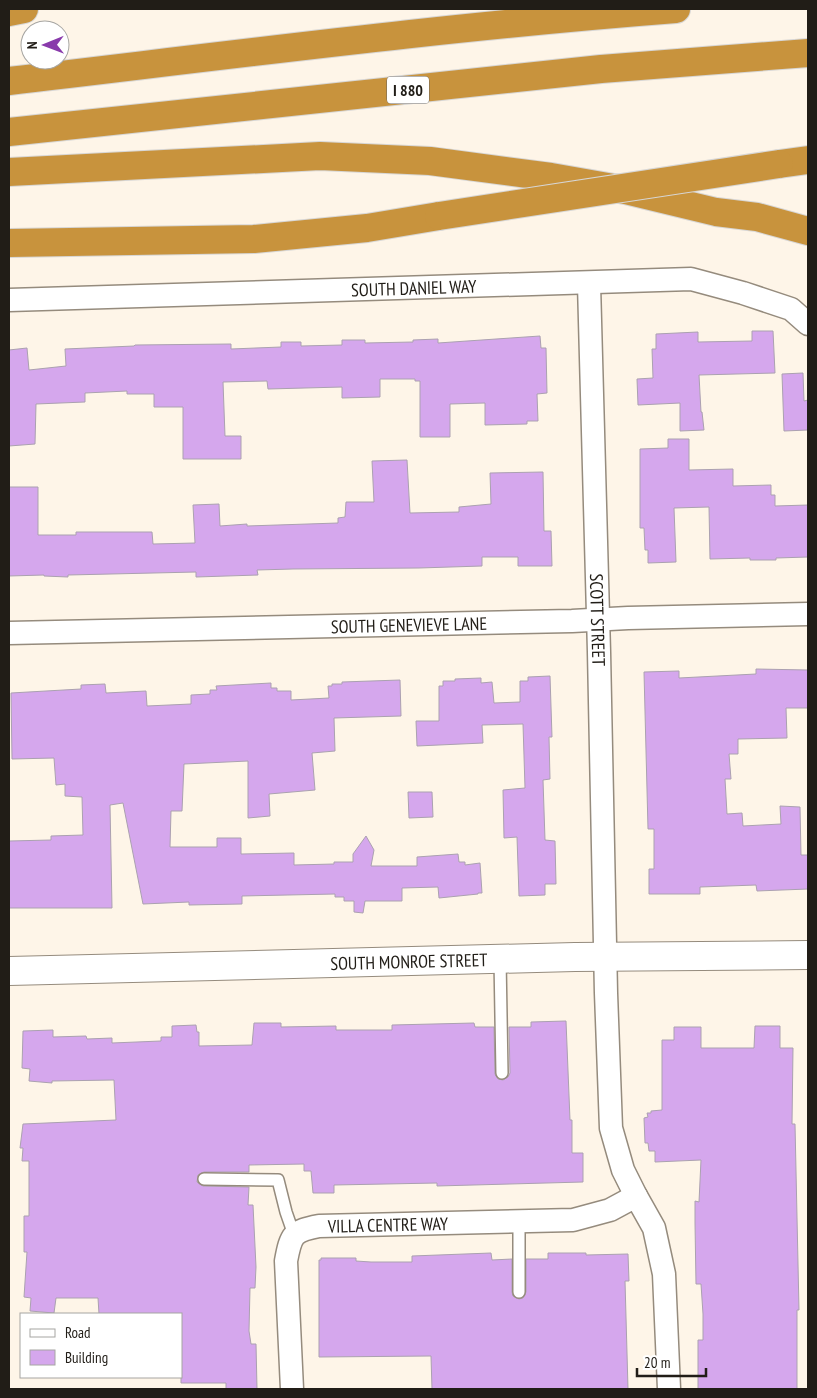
<svg xmlns="http://www.w3.org/2000/svg" width="817" height="1398" viewBox="0 0 817 1398" font-family="'PT Sans Narrow',sans-serif">
	<style>
		.building { fill: #d5a7ed; stroke: #aba1b0 }
		.lines { fill: none; stroke-linecap: round; stroke-linejoin: round }
		.lane-casing { stroke: #958b7d; stroke-width: 14 }
		.street-casing { stroke: #958b7d; stroke-width: 25 }
		.secondary-casing { stroke: #958b7d; stroke-width: 30 }
		.highway-casing { stroke: #d7d6d5; stroke-width: 30 }
		.lane { stroke: #fff; stroke-width: 11 }
		.street { stroke: #fff; stroke-width: 22 }
		.secondary { stroke: #fff; stroke-width: 28 }
		.highway { stroke: #c8933d; stroke-width: 28 }
		.highway-bridge-casing { stroke: #d7d6d5; stroke-width: 30; stroke-linecap: butt }
		.highway-bridge { stroke: #c8933d; stroke-width: 28 }
		.labels { text-anchor: middle; dominant-baseline: central; stroke-width: 5; stroke-linejoin: round; paint-order: stroke }
		.shield { fill: #fff; stroke: #64615d; stroke-width: 1 }
		.shield-label { font-size: 16px; font-weight: bold; fill: #211d17 }
		.street-label { font-size: 18px; fill: #211d17; stroke: #fff }
	</style>
	<rect width="100%" height="100%" fill="#fef5e8"/>
	<!-- building -->
	<path class="building" d="M752,331H773L775,373L699,375L701,412H702L704,430L680,431V403L638,405L637,379L653,378L652,349H656V334L698,332V342L752,341Z
		M540,336L541,348H546L547,393L537,394L538,421H527V424L485,425V403L450,404V437H420V381H415V379H380V397L342,398V387L268,389L267,381L223,382L225,436H241V459H183V407H154V394H127V391L85,393V402L36,404L35,444L9,446V350L27,348L29,370L66,366L65,349L134,346L135,345L231,344V349L281,347V342H301V346L342,345V340H365V343L413,342V340L438,339V343Z
		M803,373L804,401L808,400V430L784,431L782,374Z
		M668,439H689V470L733,469V486L771,485V495H775V506L808,505V557L776,558V560H750V558L710,559L709,507L674,508L676,562L648,563V550H645L644,528H640V449L668,448Z
		M407,460L410,513L459,512V507L491,504L490,473L543,472L544,531H551L552,566H518V557H482V566L419,568L293,569L257,570L258,575L196,577V572L68,575V577L44,576V575L9,576V487H38V535H76V532H152L153,544L195,543L193,505L219,504L220,526L247,524V526L338,523V518L345,517L346,502H374L372,461Z
		M756,669L808,670V708H786L787,738L738,739V754H729L731,779H725L727,814L742,813L743,826L781,824L780,806L800,807L801,855H808V889L757,891L756,885L700,887V894H649V869H654V829H648L644,672L679,671V678L756,674Z
		M550,676L552,737H549L550,779L543,780L545,840L555,841L556,884H545V895L519,896L517,837L504,838L503,790L525,788L523,724L482,725L483,743L417,746L416,721H439V686H443V681H455V679L481,678V683L492,682L494,703L520,702V681H528V677Z
		M400,680L401,716L334,718L335,751L312,753L315,790L269,794L270,816L248,818V761L184,764L182,811H171L170,847H217V838H241V854L294,853V865L334,864V862H353V854L366,836L374,850L371,866H417V857L458,854L459,862H465V865L480,863L482,893H478V894L439,898L438,887L402,888V901H365L363,913L354,912V901H344V897H335V894L242,896V904L189,905V902L143,904L123,803L110,805L112,908H9V841L51,840V836L83,835L82,797L65,796V784L56,785L54,758L12,759L11,693L81,689V685L105,684L106,693L146,691L147,706L191,704V695L210,694V690H217L216,686L271,683V688H277V691H291V700L329,698L328,686H332V684H342V682Z
		M408,792H432L433,817L409,818Z
		M566,1021L570,1120H572V1153H583V1182L437,1186V1183L334,1185V1193H313L311,1171H304V1164L249,1165V1172H204L198,1175L197,1182L203,1186L249,1187L248,1205H253L256,1267L255,1288H250L249,1331L251,1344H256L257,1389H226V1383H181V1314H99L98,1298H56L54,1313L30,1311L31,1298L24,1297L27,1252H24V1216H29V1161H22L23,1148H20L23,1124L116,1120L114,1080L52,1081V1083L29,1081L30,1069L22,1068L23,1031L53,1030V1037L86,1036L87,1039L112,1038V1043L161,1041V1037H172V1026L196,1025L197,1032H199V1046L252,1045L254,1023H281V1027L336,1026V1030H392V1025L474,1023L475,1027H494L495,1074L498,1079L503,1080L508,1077L510,1073L509,1027H531V1022Z
		M755,1026H780V1048H793L792,1124H795L799,1310H797V1389H698V1340H703V1314L701,1284H696L695,1223V1201L699,1202L701,1160L655,1162V1151H649L648,1143H645L644,1118L648,1117L647,1113H651V1111L662,1110V1040H674V1027H701V1048H754Z
		M491,1253L492,1260L512,1259V1292L513,1296L519,1299L523,1298L526,1292V1259H548V1253H586V1255L628,1254L629,1281H625L628,1389H432L431,1356L319,1357V1260H321V1258H356V1261L371,1262H412V1256Z"/>
	<g class="lines">
		<!-- lane casing -->
		<g class="lane-casing">
			<path id="lane" d="M500,959L502,1073
				M204,1179L278,1180L286,1212L294,1235
				M519,1222V1292"/>
		</g>
		<!-- street casing -->
		<g class="street-casing">
			<g id="street">
				<path id="s1" d="M589,284L599,652L606,993L611,1128L623,1170L636,1196"/>
				<path id="s2" d="M9,300L691,279L743,293L791,309L808,324"/>
				<path id="s3" d="M9,633L572,621L628,618L808,614"/>
				<path id="s4" d="M292,1389L286,1261C291,1234 293,1231 319,1226L573,1220L610,1210L636,1196L654,1228L664,1274L669,1389"/>
			</g>
		</g>
		<!-- secondary casing -->
		<g class="secondary-casing">
			<g id="secondary">
				<path id="s5" d="M9,971L575,957L808,955"/>
			</g>
		</g>
		<!-- highway casing -->
		<g class="highway-casing">
			<path id="highway" d="M9,12L24,9
				M9,81C231,55 453,26 676,9
				M9,132L601,69L808,53
				M779,164L808,160
				M9,172L320,156L430,161L551,177L625,190L716,212L757,217L808,231
				M9,243L254,239L367,228L439,216"/>
		</g>
		<!-- lane -->
		<use href="#lane" class="lane"/>
		<!-- street -->
		<use href="#street" class="street"/>
		<!-- secondary -->
		<use href="#secondary" class="secondary"/>
		<!-- highway -->
		<use href="#highway" class="highway"/>
		<!-- highway-bridge casing -->
		<g class="highway-bridge-casing">
			<path id="highway-bridge" d="M439,216L779,164"/>
		</g>
		<!-- highway-bridge -->
		<use href="#highway-bridge" class="highway-bridge"/>
	</g>
	<g class="labels">
		<!-- shield labels -->
		<rect class="shield" x="387" y="76.5" width="42" height="27" rx="4"/>
		<g class="shield-label">
			<text x="408" y="90">I 880</text>
		</g>
		<!-- street labels -->
		<g class="street-label">
			<text stroke="none"><textPath href="#s2" startOffset="405">SOUTH DANIEL WAY</textPath></text>
			<text stroke="none"><textPath href="#s1" startOffset="336">SCOTT STREET</textPath></text>
			<text stroke="none"><textPath href="#s3" startOffset="400">SOUTH GENEVIEVE LANE</textPath></text>
			<text stroke="none"><textPath href="#s5" startOffset="400">SOUTH MONROE STREET</textPath></text>
			<text stroke="none"><textPath href="#s4" startOffset="251">VILLA CENTRE WAY</textPath></text>
		</g>
	</g>
	<!-- border -->
	<rect width="817" height="1398" fill="none" stroke="#211d17" stroke-width="20"/>
	<!-- legend -->
	<rect x="20" y="1313" width="162" height="65" fill="#ffffff" stroke="#a6a5a2"/>
	<rect x="30" y="1329" width="25" height="8" fill="#ffffff" stroke="#a6a5a2"/>
	<text x="65" y="1338" font-size="15" fill="#211d17">Road</text>
	<rect x="30" y="1350" width="25" height="15" fill="#d5a7ed" stroke="#a6a5a2"/>
	<text x="65" y="1363" font-size="15" fill="#211d17">Building</text>
	<!-- north arrow -->
	<g transform="translate(45 45) rotate(269)"><circle r="24" fill="#ffffff" stroke="#a6a5a2"/>
	<path d="M0-4L9 19L0 12L-9 19Z" fill="#893aab"/>
	<text y="-8" font-size="14" font-weight="bold" text-anchor="middle" fill="#211d17">N</text>
	</g>
	<!-- scale -->
	<path d="M637 1368v8h69v-8" fill="none" stroke="#211d17" stroke-width="2.5"/>
	<text x="644" y="1368" font-size="15" fill="#211d17" stroke="#ffffff" stroke-width="4" paint-order="stroke">20 m</text>
</svg>
